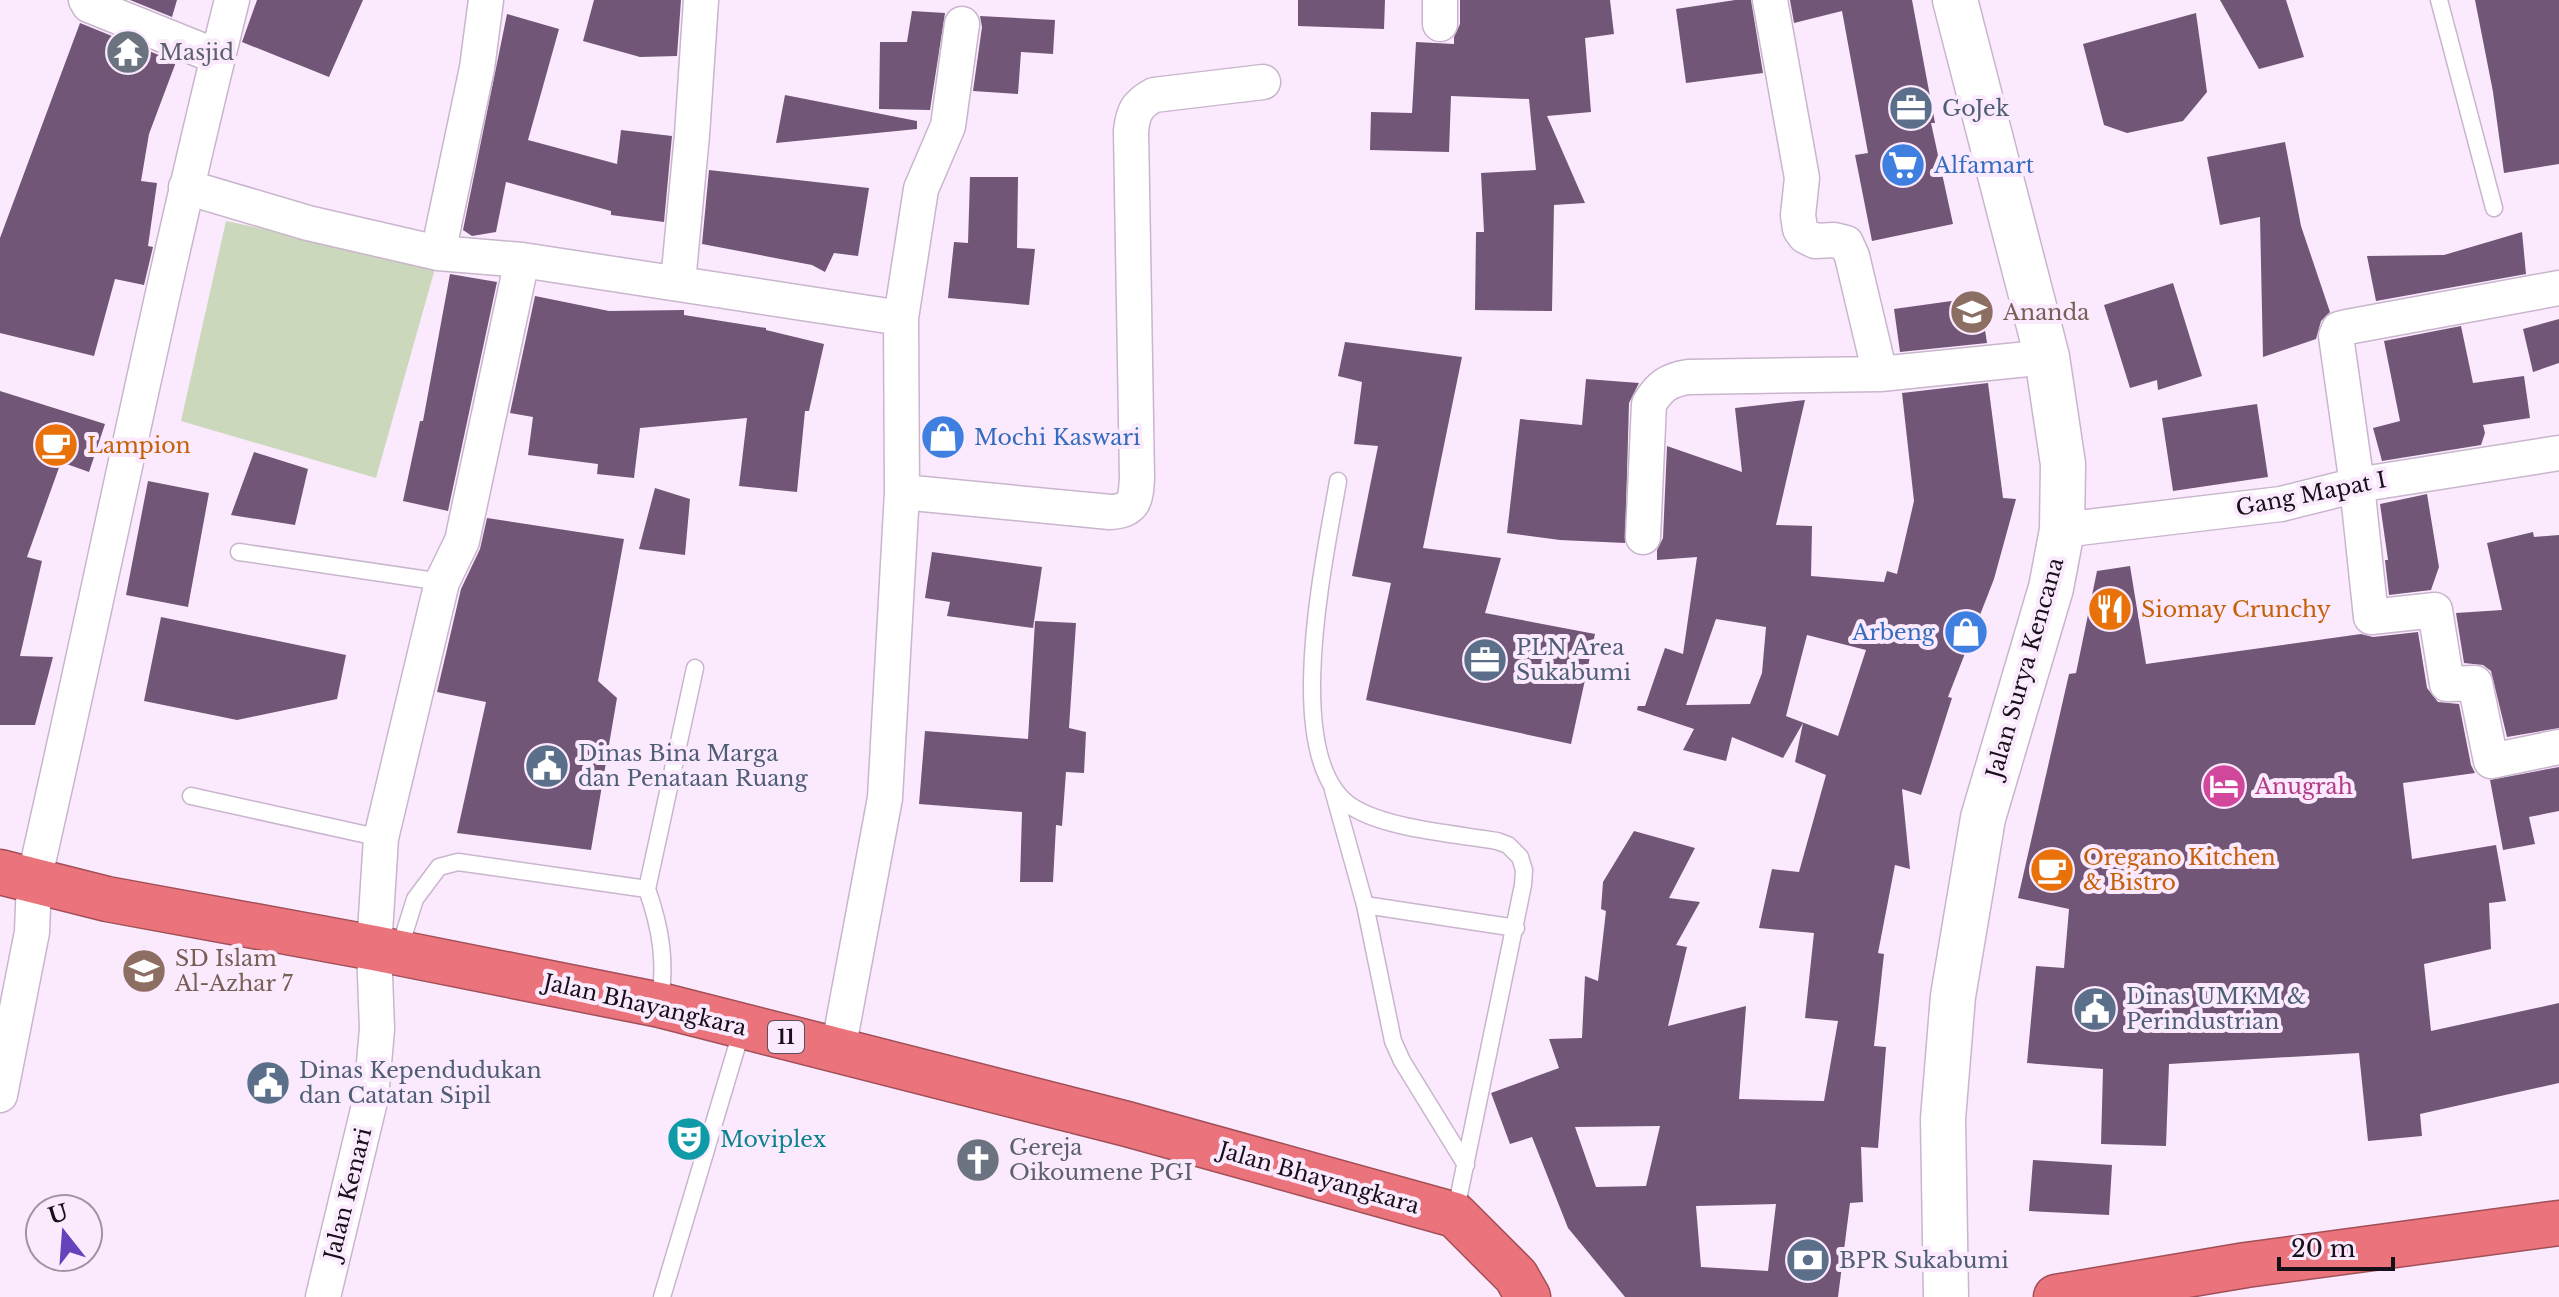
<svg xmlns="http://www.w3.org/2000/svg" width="2559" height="1297" viewBox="0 0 2559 1297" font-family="'Libre Baskerville',serif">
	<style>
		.green { fill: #cbd8bc }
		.building { fill: #725677; fill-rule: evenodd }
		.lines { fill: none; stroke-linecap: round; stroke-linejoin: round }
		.lane-casing { stroke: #c9b5cd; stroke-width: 19 }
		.street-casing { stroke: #c9b5cd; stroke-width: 37 }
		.secondary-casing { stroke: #c9b5cd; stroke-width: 47 }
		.highway-casing { stroke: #a15058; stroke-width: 47 }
		.lane { stroke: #fff; stroke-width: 16 }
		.street { stroke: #fff; stroke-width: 34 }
		.secondary { stroke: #fff; stroke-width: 44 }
		.highway { stroke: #eb737b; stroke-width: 44 }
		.labels { text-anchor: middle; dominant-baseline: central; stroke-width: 8; stroke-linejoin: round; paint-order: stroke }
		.shield { fill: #fbeafe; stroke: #5b515d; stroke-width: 2 }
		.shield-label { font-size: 20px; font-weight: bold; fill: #171018 }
		.worship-label { font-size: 22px; fill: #5b616d; stroke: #fbeafe; text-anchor: start }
		.service-label { font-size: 22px; fill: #4e5e75; stroke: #fbeafe; text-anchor: start }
		.shop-label { font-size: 22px; fill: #366cbe; stroke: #fbeafe; text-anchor: start }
		.education-label { font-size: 22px; fill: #785e54; stroke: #fbeafe; text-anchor: start }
		.food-label { font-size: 22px; fill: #c56008; stroke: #fbeafe; text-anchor: start }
		.street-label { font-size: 22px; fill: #171018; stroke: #fbeafe }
		.hotel-label { font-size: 22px; fill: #b23c85; stroke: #fbeafe; text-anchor: start }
		.culture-label { font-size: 22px; fill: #0d838f; stroke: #fbeafe; text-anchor: start }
	</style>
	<rect width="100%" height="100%" fill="#fbeafe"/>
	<!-- green -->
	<path class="green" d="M226,221L436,265L376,478L181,421Z"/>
	<!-- building -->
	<path class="building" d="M130,0H177L172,17Z
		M257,0H363L329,77L242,42Z
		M594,0H681L677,56L640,57L583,41Z
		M1298,0H1385L1384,29L1298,26Z
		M1460,0H1610L1614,34L1585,38L1591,112L1547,116L1585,203L1554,205L1552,311L1475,310L1476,232H1484L1481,173L1536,170L1529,99L1451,96L1449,152L1370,150L1371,112L1412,113L1416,42L1454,44V37L1460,24Z
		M1735,0H1751L1763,73L1686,83L1676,9Z
		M1790,0H1912L1935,123H1931L1953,224L1872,241L1855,155L1868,153L1842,11L1794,23Z
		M2220,0H2286L2304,57L2259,69Z
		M2475,0H2559V164L2504,173L2493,92Z
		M912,11L945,13L930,110L879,109L880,42H907Z
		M2196,13L2207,92L2183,121L2127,133L2104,125L2083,44Z
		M507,14L559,29L528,140L617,164L621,130L672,136L664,222L611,215V211L506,182L496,232L472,236L463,230Z
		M980,16L1055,20L1053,54L1021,52L1018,94L973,91L982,27Z
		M80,23L176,62L149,134L141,181L157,183L148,246L153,247L144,285L115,279L94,356L0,333V238Z
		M785,95L917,121V129L776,143Z
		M2285,142L2301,226L2330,312L2321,321L2316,339L2263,357L2260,217L2220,225L2207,157Z
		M709,170L869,188L858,256L834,253L825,272L812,265L702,244Z
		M970,177H1018L1017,248L1035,249L1029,305L948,298L954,242L968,243Z
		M2522,232L2526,274L2376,301L2367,256L2444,255Z
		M450,274L497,282L448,511L403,501L420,421H423Z
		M2173,283L2202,376L2158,390L2157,380L2130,388L2104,305Z
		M535,296L609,311L684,310V315L766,328V330L824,344L809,411H805L797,492L739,486L747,418L640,428L634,478L597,474L598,464L528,455L533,417L510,413Z
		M1980,297L1987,343L1900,352L1894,309Z
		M2559,319V363L2533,372L2523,329Z
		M2461,326L2473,383L2524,376L2530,418L2483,425L2485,433L2481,445L2382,461L2373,428L2400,421L2384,341Z
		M1345,342L1462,357L1423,548L1501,558L1485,613L1595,634L1571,744L1366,700L1391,583L1352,576L1378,446L1354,444L1362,382L1338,376Z
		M1586,379L1639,383L1629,403L1625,543L1560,540L1507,533L1520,419L1582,425Z
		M1988,383L2003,498L2016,499L1994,579L1948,697L1952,698L1921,795L1902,789L1910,869L1895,865L1878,953L1884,954L1874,1046L1886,1047L1878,1148L1861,1147L1863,1202L1850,1203L1838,1297H1625L1568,1228L1532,1137L1510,1144L1491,1093L1559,1068L1549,1039L1582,1038L1585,976L1598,981L1606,911L1601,909L1603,882L1634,831L1695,848L1669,898L1700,902L1676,945L1687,947L1668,1026L1746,1006L1739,1099L1824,1101L1838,1021L1805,1018L1814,933L1759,928L1772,869L1799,872L1826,775L1795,762L1803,723L1783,758L1732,737L1726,761L1683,750L1694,729L1637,710L1638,706H1645L1665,648L1683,654L1697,557L1657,560V550L1663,538L1667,446L1742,472L1735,408L1805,400L1776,525L1812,526L1811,576L1884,582L1887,571L1897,574L1914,501L1902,393ZM1716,619L1766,627L1762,673L1750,704L1686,705ZM1807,635L1866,650L1838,736L1786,716ZM1660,1126L1646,1186L1596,1187L1575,1127ZM1776,1204L1768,1271L1701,1267L1696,1206Z
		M0,391L105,424L89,472L61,462L27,557L42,561L20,656L53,657L35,725H0Z
		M2257,404L2268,477L2173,491L2162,418Z
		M254,452L308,469L295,525L231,515Z
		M148,481L209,493L188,607L126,595Z
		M655,488L690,499L685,555L639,549Z
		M2427,494L2439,567L2431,590L2389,595L2385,560H2388L2380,504Z
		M487,518L624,539L598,681L617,698L591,850L457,833L486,702L437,692L461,589L480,549Z
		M2533,532L2534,537L2559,535V728L2507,737L2491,671L2483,665L2464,663L2456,613L2502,610L2487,543Z
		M932,552L1042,567L1033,628L947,616L950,602L925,598Z
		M2130,566L2146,664L2361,634L2373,637L2418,632L2427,688L2438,702L2459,704L2471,765L2475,773L2403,783L2412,859L2496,845L2506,901L2489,903L2491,949L2424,964L2431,1031L2559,1003V1083L2420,1114L2422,1136L2368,1141L2359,1053L2169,1064L2166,1146L2101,1144L2103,1069L2027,1063L2036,966L2064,968L2069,909L2018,898L2069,674L2076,673L2097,571Z
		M161,617L346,655L337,699L237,720L144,701Z
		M1035,621L1076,623L1069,728L1086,732L1084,773L1066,772L1062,826L1056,825L1053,882H1020L1022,812L919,804L925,731L1028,739Z
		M2559,767V811L2529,817L2535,844L2503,850L2490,780Z
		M2033,1160L2112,1165L2109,1215L2029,1211Z"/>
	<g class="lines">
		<!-- lane casing -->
		<g class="lane-casing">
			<path id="lane" d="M2439,0L2494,208
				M1338,481C1326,554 1278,763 1354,808C1389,829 1456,834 1497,841L1508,845L1520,857L1524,870L1523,885L1455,1214
				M239,552L442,582
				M1333,790L1365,905L1393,1041L1402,1061L1466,1165
				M191,796L381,838
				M647,889L695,668
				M1365,905L1516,928
				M399,950L415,899L439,867L458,862L647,889C661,929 666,961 660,1004
				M662,1297L743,1026"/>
		</g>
		<!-- street casing -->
		<g class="street-casing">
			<path id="street" d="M86,0L89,5L218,57
				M1440,0V24
				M1770,0L1802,178L1798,215L1800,229L1805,236L1815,241L1834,240L1846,243L1852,256L1880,374
				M186,187L308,223L438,253L522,260L901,318L902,492L885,798L838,1050
				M438,253L477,68L486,0
				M678,282L692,135L701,0
				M2559,288L2347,327L2339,329L2336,336L2357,485L2371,617L2435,610L2447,684L2475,683L2491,761L2559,747
				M901,318L921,189L948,126L962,24
				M902,492L1110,512C1135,511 1136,499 1137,477L1131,131C1133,112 1137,104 1154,95L1263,82
				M2062,530L2281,504L2357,485L2559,453
				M1643,537L1649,404C1659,387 1668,380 1688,377L1880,374L2047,357
				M0,1095L32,932L34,880C101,587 159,292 232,0
				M323,1297L371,1097L377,1029L374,948L381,838L442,582L462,541L522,260"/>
		</g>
		<!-- secondary casing -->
		<g class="secondary-casing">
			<path id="secondary" d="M1946,1297L1943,1119L1953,996L1983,818L2051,588L2062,530L2063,464L2047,357L1955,0"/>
		</g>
		<!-- highway casing -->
		<g class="highway-casing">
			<path id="highway" d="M0,872L107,899L374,948L660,1005L1127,1124L1455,1215L1516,1276L1528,1297
				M2056,1297L2246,1265L2559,1223"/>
		</g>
		<!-- lane -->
		<use href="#lane" class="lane"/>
		<!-- street -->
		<use href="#street" class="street"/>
		<!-- secondary -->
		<use href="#secondary" class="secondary"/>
		<!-- highway -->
		<use href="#highway" class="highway"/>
	</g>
	<!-- icons -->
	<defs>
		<g id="temple-disc" transform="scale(2.3)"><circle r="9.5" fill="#6b7280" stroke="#fbeafe"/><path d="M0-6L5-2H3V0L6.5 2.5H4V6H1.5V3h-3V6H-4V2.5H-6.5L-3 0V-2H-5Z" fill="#fff"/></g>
		<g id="office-disc" transform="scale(2.3)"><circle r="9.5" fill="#5c6f8a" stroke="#fbeafe"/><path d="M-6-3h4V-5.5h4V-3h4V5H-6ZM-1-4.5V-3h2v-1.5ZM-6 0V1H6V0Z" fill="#fff"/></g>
		<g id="supermarket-disc" transform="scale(2.3)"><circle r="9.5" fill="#3f7fe0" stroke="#fbeafe"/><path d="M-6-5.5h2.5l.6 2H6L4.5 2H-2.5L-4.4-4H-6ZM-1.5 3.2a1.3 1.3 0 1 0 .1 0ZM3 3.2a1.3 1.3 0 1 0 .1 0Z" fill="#fff"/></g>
		<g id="school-disc" transform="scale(2.3)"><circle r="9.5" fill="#8d6e63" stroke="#fbeafe"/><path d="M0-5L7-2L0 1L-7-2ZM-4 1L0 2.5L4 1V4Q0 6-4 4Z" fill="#fff"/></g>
		<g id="shop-disc" transform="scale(2.3)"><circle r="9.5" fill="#3f7fe0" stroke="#fbeafe"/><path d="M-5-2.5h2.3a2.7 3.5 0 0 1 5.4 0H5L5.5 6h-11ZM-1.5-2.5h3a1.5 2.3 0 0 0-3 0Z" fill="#fff"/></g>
		<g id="cafe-disc" transform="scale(2.3)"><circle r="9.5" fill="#e8710a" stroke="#fbeafe"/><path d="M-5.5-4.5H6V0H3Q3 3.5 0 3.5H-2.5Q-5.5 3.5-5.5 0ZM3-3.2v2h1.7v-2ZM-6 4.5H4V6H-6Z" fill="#fff"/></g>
		<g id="restaurant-disc" transform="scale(2.3)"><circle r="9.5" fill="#e8710a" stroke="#fbeafe"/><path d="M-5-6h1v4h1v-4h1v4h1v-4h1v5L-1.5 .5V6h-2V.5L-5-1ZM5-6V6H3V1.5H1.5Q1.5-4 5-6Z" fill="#fff"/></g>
		<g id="civic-disc" transform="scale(2.3)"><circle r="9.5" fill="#5c6f8a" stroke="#fbeafe"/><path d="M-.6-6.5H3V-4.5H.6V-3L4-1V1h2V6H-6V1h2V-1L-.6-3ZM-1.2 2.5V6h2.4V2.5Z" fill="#fff"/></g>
		<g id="hotel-disc" transform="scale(2.3)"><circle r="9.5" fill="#d1479c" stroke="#fbeafe"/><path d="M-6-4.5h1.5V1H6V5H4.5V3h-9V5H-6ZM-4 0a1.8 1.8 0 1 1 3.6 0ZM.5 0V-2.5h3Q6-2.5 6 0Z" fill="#fff"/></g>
		<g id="theatre-disc" transform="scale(2.3)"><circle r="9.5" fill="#0f9aa8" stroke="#fbeafe"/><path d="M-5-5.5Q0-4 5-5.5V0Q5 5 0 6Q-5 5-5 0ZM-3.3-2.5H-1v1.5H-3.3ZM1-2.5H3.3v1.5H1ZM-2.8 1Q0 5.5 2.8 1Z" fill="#fff"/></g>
		<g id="church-disc" transform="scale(2.3)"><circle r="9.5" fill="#6b7280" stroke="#fbeafe"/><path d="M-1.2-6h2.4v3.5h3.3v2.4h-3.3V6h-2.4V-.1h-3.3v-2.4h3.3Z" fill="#fff"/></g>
		<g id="bank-disc" transform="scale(2.3)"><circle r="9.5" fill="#5c6f8a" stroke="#fbeafe"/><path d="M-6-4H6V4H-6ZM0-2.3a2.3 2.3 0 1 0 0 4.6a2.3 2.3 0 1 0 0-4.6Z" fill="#fff"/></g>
	</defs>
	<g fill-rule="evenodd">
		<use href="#temple-disc" x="128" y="52"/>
		<use href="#office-disc" x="1911" y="108"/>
		<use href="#supermarket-disc" x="1903" y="165"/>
		<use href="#school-disc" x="1972" y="312"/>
		<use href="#shop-disc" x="943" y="437"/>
		<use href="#cafe-disc" x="56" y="445"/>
		<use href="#restaurant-disc" x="2110" y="609"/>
		<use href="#shop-disc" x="1966" y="632"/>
		<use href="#office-disc" x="1485" y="660"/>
		<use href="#civic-disc" x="547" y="766"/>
		<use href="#hotel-disc" x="2224" y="786"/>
		<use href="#cafe-disc" x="2052" y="870"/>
		<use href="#school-disc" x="144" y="971"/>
		<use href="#civic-disc" x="2095" y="1009"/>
		<use href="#civic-disc" x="268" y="1083"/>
		<use href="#theatre-disc" x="689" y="1139"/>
		<use href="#church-disc" x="978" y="1160"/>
		<use href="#bank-disc" x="1808" y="1260"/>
	</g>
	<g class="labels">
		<!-- shield labels -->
		<rect class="shield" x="768" y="1021" width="36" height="32" rx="6"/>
		<g class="shield-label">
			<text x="786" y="1037">11</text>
		</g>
		<!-- worship labels -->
		<g class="worship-label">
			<text x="159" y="52">Masjid</text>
			<text x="1009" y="1147">Gereja<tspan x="1009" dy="25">Oikoumene PGI</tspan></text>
		</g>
		<!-- service labels -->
		<g class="service-label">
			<text x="1942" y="108">GoJek</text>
			<text x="1516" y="647">PLN Area<tspan x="1516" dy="25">Sukabumi</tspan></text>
			<text x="578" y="753">Dinas Bina Marga<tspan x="578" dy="25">dan Penataan Ruang</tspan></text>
			<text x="2126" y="996">Dinas UMKM &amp;<tspan x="2126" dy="25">Perindustrian</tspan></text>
			<text x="299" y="1070">Dinas Kependudukan<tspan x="299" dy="25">dan Catatan Sipil</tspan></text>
			<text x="1839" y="1260">BPR Sukabumi</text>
		</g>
		<!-- shop labels -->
		<g class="shop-label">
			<text x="1934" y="165">Alfamart</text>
			<text x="974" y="437">Mochi Kaswari</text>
			<text x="1935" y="632" text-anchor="end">Arbeng</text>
		</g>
		<!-- education labels -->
		<g class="education-label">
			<text x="2003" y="312">Ananda</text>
			<text x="175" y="958">SD Islam<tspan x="175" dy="25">Al-Azhar 7</tspan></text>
		</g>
		<!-- food labels -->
		<g class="food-label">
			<text x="87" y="445">Lampion</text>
			<text x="2141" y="609">Siomay Crunchy</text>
			<text x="2083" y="857">Oregano Kitchen<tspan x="2083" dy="25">&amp; Bistro</tspan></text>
		</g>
		<!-- street labels -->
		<g class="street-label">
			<text transform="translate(2311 494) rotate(-11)">Gang Mapat I</text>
			<text transform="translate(2025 668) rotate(-74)">Jalan Surya Kencana</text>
			<text transform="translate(645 1005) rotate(13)">Jalan Bhayangkara</text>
			<text transform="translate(1319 1178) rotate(16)">Jalan Bhayangkara</text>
			<text transform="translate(348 1194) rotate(-76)">Jalan Kenari</text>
		</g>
		<!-- hotel labels -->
		<g class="hotel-label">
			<text x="2255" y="786">Anugrah</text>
		</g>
		<!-- culture labels -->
		<g class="culture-label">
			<text x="720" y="1139">Moviplex</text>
		</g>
	</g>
	<!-- north arrow -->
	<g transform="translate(64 1233) rotate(343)"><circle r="38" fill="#fbeafe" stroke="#a093a2" stroke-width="2"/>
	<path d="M0-6L14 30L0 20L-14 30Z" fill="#6643bc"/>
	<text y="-12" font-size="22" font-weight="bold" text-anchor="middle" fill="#171018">U</text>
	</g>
	<!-- scale -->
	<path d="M2279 1257v12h114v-12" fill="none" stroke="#171018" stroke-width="4"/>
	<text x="2291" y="1257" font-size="24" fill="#171018" stroke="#fbeafe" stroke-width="6" paint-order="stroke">20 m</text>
</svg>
